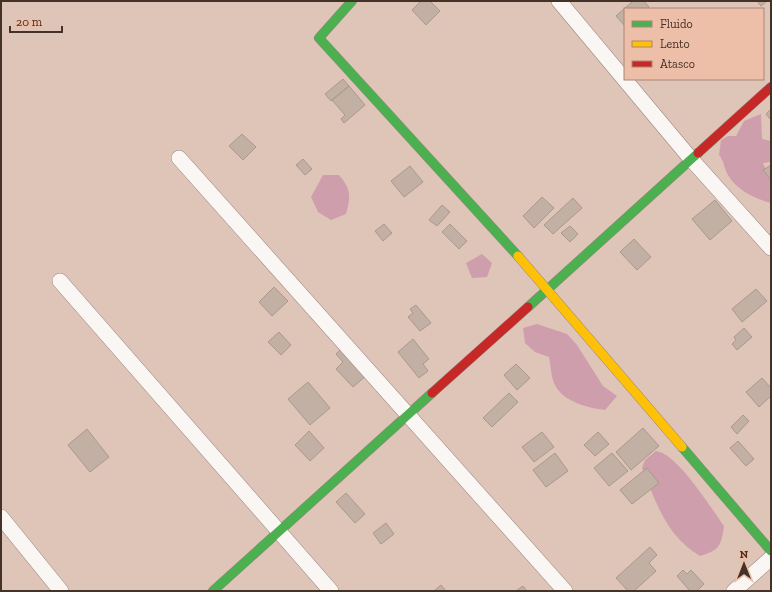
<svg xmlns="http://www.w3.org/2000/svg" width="772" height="592" viewBox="0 0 772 592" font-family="'Zilla Slab',serif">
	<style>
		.forest { fill: #cf9eac }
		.building { fill: #c2b0a4; stroke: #a9988b }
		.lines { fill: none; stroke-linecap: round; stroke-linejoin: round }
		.street-casing { stroke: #99867c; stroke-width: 16 }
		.fast-casing { stroke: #99867c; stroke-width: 10 }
		.slow-casing { stroke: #99867c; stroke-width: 10 }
		.jam-casing { stroke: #99867c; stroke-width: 10 }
		.street { stroke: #faf6f4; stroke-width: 15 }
		.fast { stroke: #4caf50; stroke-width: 9 }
		.slow { stroke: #ffc107; stroke-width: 9 }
		.jam { stroke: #c62828; stroke-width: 9 }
	</style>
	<rect width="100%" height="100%" fill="#dec5b8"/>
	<!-- forest -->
	<path class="forest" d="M761,114L762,139L771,141V162L763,163L771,182V203C756,199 736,190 728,175C724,168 724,161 719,155L721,140L728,136H736L744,121Z
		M323,175H339C351,189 351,196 346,214L331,220L318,212L311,197Z
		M482,254L492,263L487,277L472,278L466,263Z
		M537,324L567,334L577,345L603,386L617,396L605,410C589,408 563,402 555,385C551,378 551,366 549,357L535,352L525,343L523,328Z
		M656,451C677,453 711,508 724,526C721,546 720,550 700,556C666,536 656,502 642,468L645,460Z"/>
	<!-- building -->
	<path class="building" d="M421,1H430L440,11L426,25L412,10Z
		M633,1H644L649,7L647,9H625V26L616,16Z
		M757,1H767L761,6Z
		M343,79L349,86L331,101L325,94Z
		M349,86L365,105L344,123L341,119L345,115L332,100Z
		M771,109V120L766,114Z
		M242,134L256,147L243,160L229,146Z
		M303,159L312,169L305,175L296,165Z
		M771,165V180L763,170Z
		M410,166L423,182L404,197L391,181Z
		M542,197L554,208L534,228L523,216Z
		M573,198L582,208L553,234L544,225Z
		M715,200L732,221L710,240L692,219Z
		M442,205L450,212L437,226L429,220Z
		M384,224L392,233L383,241L375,231Z
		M450,224L467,241L459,249L442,232Z
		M570,226L578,234L570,242L561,233Z
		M634,239L651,257L637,270L620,252Z
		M274,287L288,301L272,316L259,302Z
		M756,289L767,301L742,322L732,309Z
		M416,305L431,323L420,331L408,317L413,313L410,309Z
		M744,328L752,337L737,350L732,344L736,340L734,337Z
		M279,332L291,345L281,355L268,342Z
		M413,339L429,359L423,364L428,371L419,378L398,352Z
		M342,348L367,375L353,387L336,369L343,362L336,354Z
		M516,364L530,378L517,390L504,375Z
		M762,378L771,388V396L759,407L746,392Z
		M308,382L330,408L310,425L288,399Z
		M509,393L518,402L492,427L483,418Z
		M743,415L749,421L737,434L731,427Z
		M643,428L659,446L631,470L616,452Z
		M87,429L109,457L90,472L68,445Z
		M309,431L324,448L310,461L295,445Z
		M542,432L554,447L534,462L522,447Z
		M598,432L609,444L595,456L584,445Z
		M738,441L754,459L746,466L730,448Z
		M555,453L568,471L546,487L533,470Z
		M612,453L628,471L609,486L594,468Z
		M647,468L659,483L632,504L620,490Z
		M346,493L365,514L355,523L336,502Z
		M386,523L394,534L381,544L373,533Z
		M650,547L657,555L649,563L656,571L634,591H628L616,578Z
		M683,570L687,574L691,570L704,584L697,591H690L677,576Z
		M441,585L446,591H434Z
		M523,586L527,591H516Z"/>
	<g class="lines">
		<!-- street casing -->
		<g class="street-casing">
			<path id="street" d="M559,1L691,159L771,248
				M179,158L565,591
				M60,281L331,591
				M1,517L61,591
				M734,591L771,558"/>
		</g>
		<!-- fast casing -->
		<g class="fast-casing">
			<path id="fast" d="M352,1L319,38L518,256
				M528,307L698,153
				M682,447L771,551
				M213,591L432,393"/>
		</g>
		<!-- slow casing -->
		<g class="slow-casing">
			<path id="slow" d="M518,256L682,447"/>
		</g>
		<!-- jam casing -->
		<g class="jam-casing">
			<path id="jam" d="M698,153L771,87
				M432,393L528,307"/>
		</g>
		<!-- street -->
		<use href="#street" class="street"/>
		<!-- fast -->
		<use href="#fast" class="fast"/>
		<!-- slow -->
		<use href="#slow" class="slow"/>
		<!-- jam -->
		<use href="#jam" class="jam"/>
	</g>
	<!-- border -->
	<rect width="772" height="592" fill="none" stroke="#443128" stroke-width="4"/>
	<!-- legend -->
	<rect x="624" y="8" width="140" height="72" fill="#eebfa8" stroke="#aa8675"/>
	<rect x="632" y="21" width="20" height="6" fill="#4caf50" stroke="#aa8675"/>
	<text x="660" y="28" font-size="12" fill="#443128">Fluido</text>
	<rect x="632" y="41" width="20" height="6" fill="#ffc107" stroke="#aa8675"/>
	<text x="660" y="48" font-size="12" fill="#443128">Lento</text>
	<rect x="632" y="61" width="20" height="6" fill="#c62828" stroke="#aa8675"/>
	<text x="660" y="68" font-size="12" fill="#443128">Atasco</text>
	<!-- north arrow -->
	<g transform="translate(744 564)" stroke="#eebfa8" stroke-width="3" paint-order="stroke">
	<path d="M0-3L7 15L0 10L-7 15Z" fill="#443128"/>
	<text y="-6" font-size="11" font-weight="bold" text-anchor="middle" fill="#443128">N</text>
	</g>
	<!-- scale -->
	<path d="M10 26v6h52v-6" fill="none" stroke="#443128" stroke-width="2"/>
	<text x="16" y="26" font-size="12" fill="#443128" stroke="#eebfa8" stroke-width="3" paint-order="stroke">20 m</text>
</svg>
